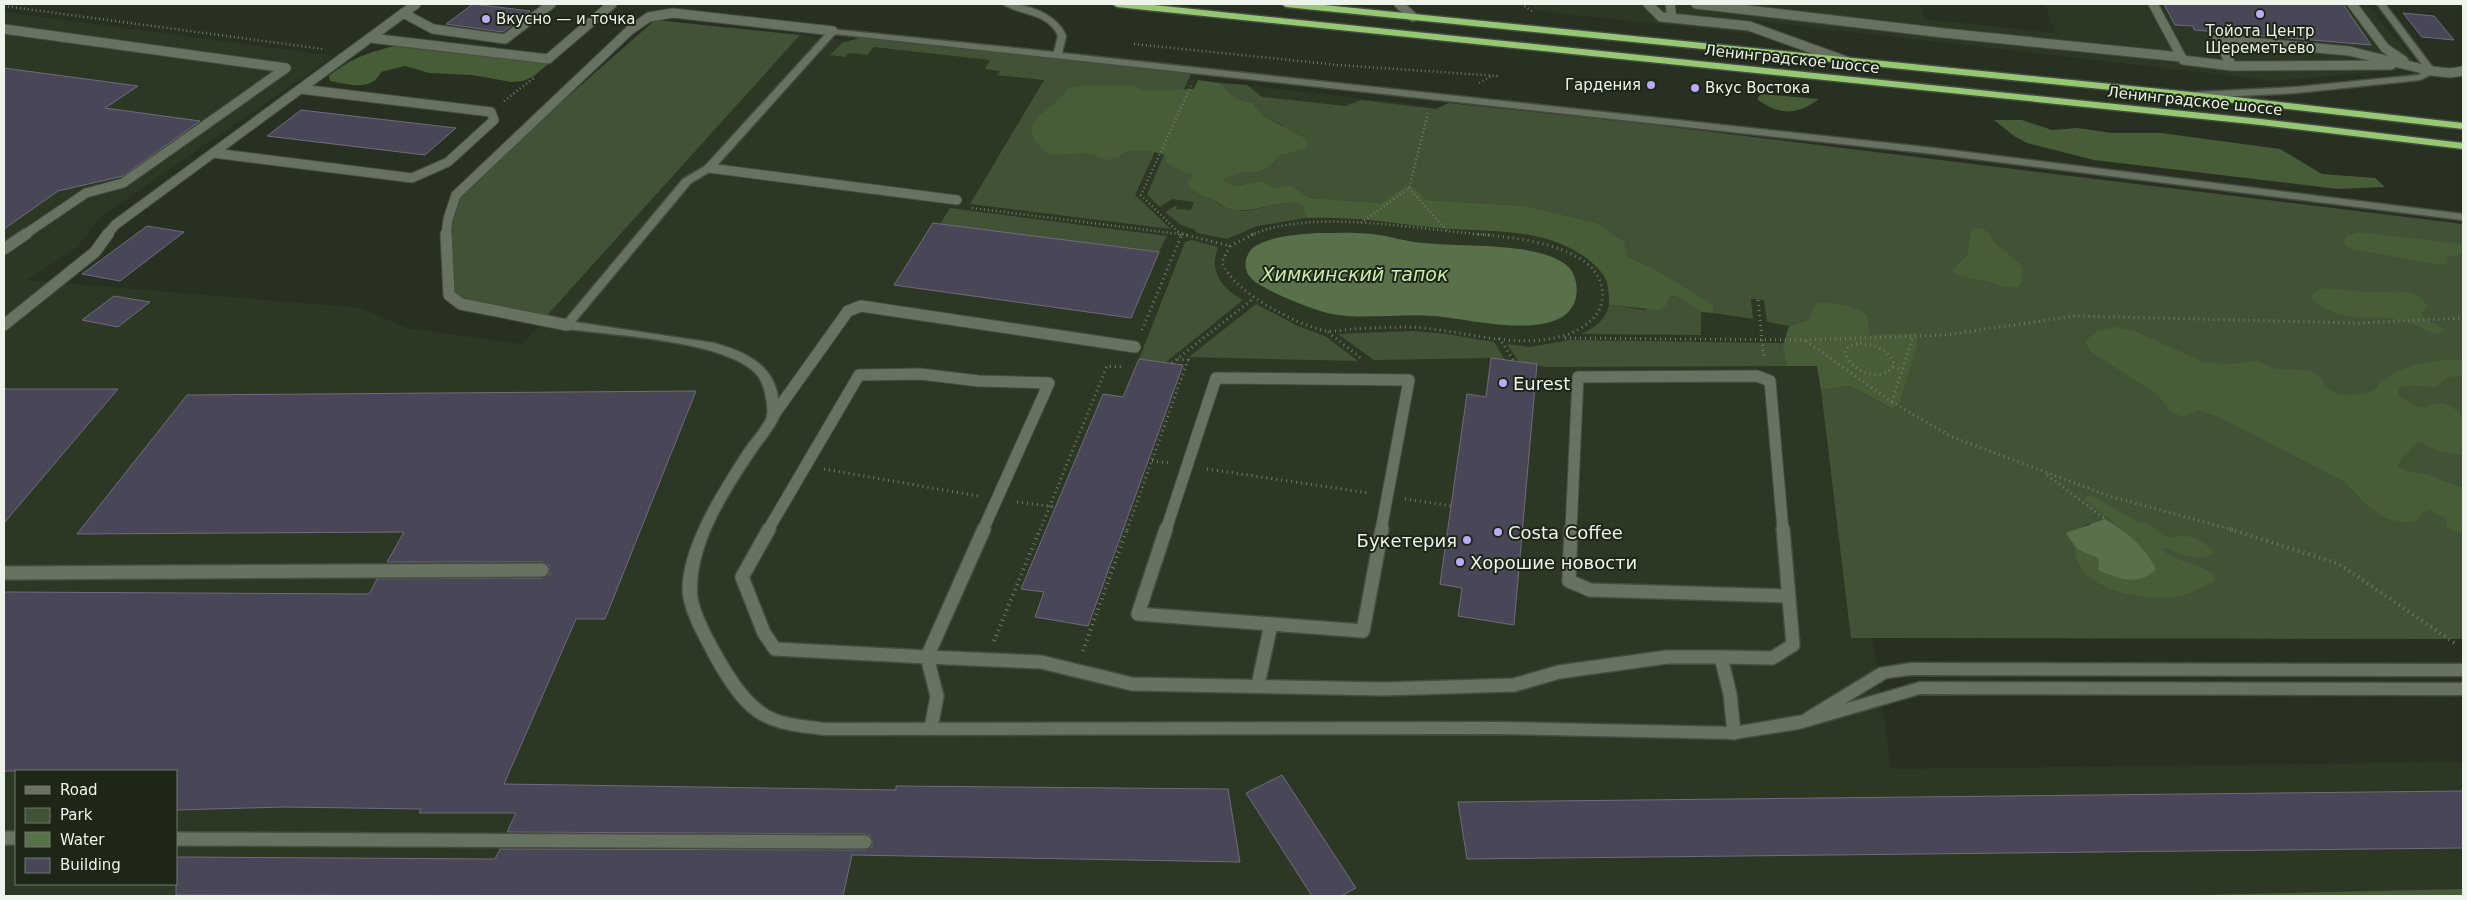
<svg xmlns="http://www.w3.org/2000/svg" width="2467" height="900" viewBox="0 0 2467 900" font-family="'DejaVu Sans',sans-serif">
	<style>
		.built { fill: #2c3823; fill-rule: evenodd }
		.green { fill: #425236; fill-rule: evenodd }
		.forest { fill: #475d37 }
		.water { fill: #59714a }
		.building { fill: #494657; stroke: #6f6b7e }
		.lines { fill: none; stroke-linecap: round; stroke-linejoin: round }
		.lane-far2-casing { stroke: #454d40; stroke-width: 11 }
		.lane-far1-casing { stroke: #454d40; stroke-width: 13 }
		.lane-casing { stroke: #454d40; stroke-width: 16 }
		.street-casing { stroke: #454d40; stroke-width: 3 }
		.highway-casing { stroke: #454d40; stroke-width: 3 }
		.path-far2 { stroke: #727a6d; stroke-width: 2.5; stroke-dasharray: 1 3; stroke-linecap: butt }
		.path-far1 { stroke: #727a6d; stroke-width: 3; stroke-dasharray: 1 4; stroke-linecap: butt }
		.path { stroke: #727a6d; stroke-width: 4; stroke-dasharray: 1 4.5; stroke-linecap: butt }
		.lane-far2 { stroke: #687261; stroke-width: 9 }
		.lane-far1 { stroke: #687261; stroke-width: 11 }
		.lane { stroke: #687261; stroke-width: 13 }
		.street { fill: #687261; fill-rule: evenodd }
		.highway { fill: #96c772; fill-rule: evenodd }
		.poi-dot { fill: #bbaaf6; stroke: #1e2618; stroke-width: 2 }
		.labels { text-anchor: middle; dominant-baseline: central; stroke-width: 4; stroke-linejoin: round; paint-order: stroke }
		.far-poi-label { font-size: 15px; fill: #eef4ea; stroke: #1e2618; text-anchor: start }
		.far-street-label { font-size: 15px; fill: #eef4ea; stroke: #1e2618 }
		.poi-label { font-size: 18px; fill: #eef4ea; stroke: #1e2618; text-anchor: start }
		.water-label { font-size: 19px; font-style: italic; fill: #c8efae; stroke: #1e2618 }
	</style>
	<rect width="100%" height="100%" fill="#273021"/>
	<!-- built -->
	<path class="built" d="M1526,4H1921L1925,19L2055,33L2045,4H2367L2413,60L2399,70L2275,81L1748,20L1750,34L1538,11Z
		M4,12L334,56L99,218L78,247L27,280L361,308L406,328L522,344L800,35L1632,129L1818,242L1891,769L2463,762V896H4ZM16,771H176V884H16Z"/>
	<!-- green -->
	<path class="green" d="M655,20L800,35L543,320L449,295L450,207L456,195Z
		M862,37L1191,74L1135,195L1171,229L970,204L1044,80L997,75L1000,71L985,69L990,60L874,47L867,55L849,53L845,57L830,55L842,43Z
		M1220,83L1247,85L1262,97L1345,106L1361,100L1436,109L1448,103L1647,124L2463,224V639L1851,638L1821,390L1850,386L1891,408L1869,335L1809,320L1789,326L1767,322L1764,300L1751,299L1753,319L1714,313L1712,305L1655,269L1628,257L1594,222L1526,206L1427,200L1413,186L1406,185L1381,203L1309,198L1291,185C1279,188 1273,189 1263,181L1233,186L1221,179L1245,172H1258L1268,168L1281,155L1304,149L1282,125L1264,116L1253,103L1237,99ZM2090,523L2098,571L2080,528Z
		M1164,154C1174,159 1189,167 1196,176C1206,187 1212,203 1228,209C1249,217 1284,196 1304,205L1306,218L1257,226L1227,239L1197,233L1195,230L1181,225L1165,212L1177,205L1176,209L1191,210L1194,202L1172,199L1160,207L1147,195Z
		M950,208L1167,236L1159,252L940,224Z
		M1192,240L1218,247C1209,273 1221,287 1243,300L1166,362L1139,359L1185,242Z
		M1670,296L1680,298L1701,312V335L1581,334C1594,328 1606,320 1609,305L1645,310Z
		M1256,304L1298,326L1325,336L1358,361L1189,357Z
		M1413,331L1447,334L1494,342L1505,360L1491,358L1374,360L1338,334Z
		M1570,340L1784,343L1787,366L1547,367L1519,362L1507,344L1530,347Z"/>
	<!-- forest -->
	<path class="forest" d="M399,45L401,46L548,64L534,76L523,81L511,82L472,75L429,73L405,66L381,72C372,92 347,84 330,81L329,76C352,57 370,52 399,45Z
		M1198,80L1220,83L1237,99L1253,103L1264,116L1304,138L1308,143L1305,149L1281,155L1268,168L1258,172H1245L1222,179L1233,186L1263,181C1273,189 1279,188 1291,185L1309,198L1381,203L1406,185L1413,186L1427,200L1526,206L1594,222L1624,242L1628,257L1655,269L1713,305L1714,313L1701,312L1680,298L1671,296L1667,300V305L1659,310L1609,305C1609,296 1609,284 1604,276C1600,269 1591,262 1585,257C1540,226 1490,233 1439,228C1394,223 1351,216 1306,218L1303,205C1286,197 1253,214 1232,210C1224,209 1219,202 1212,199C1201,194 1194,194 1187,183L1194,174L1183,172L1166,162L1165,155L1147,150L1126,151L1118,157L1107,160L1086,153L1049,155C1008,122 1051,114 1067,89L1088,85H1132L1146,91L1194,89Z
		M1761,94L1819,99C1798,115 1779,116 1757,99Z
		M1994,120H2022L2052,130L2077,128L2112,133H2161L2280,149L2322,174L2375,178L2385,187L2338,189L2094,160L2027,143L2014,136Z
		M1975,228L1983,229L1988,232L1995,243L2019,263L2023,270L2021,283L2017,287C2005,289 1998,284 1986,281C1973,277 1964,280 1952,271L1968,254L1970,233Z
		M2358,232L2459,244L2463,246V253L2446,257L2447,262L2441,265L2351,249L2344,243L2348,235Z
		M2326,288C2343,290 2360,292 2377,292C2395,292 2419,287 2428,308L2421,312L2423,318L2445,329L2439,334C2425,332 2423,328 2411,323C2375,310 2346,329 2311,298L2317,290Z
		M1816,303C1835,303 1851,304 1867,315L1869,335L1915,333L1918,340L1900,402L1891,408L1850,386L1821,390L1817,366H1787L1783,346L1789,326L1809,320Z
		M2117,327L2137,332L2203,362L2229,364L2257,361L2277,369L2309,370L2323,380V387C2343,397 2354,398 2375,390C2388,366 2438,358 2463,360V376L2447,377L2437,387C2421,387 2414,383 2398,388L2399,396L2418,407L2426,408C2440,398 2452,405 2463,417V455L2441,452L2418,442L2401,459L2397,466C2406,473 2414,472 2424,474C2438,477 2449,485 2463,487V534L2447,527L2446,519L2430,510L2422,513L2418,521L2403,522L2387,519L2369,507L2345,482L2217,416L2199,410L2183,417L2171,412L2158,395L2091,352L2085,341L2099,330Z
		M2086,496L2095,497L2136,521L2148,524L2164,536L2172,538C2189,532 2204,540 2214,553C2198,563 2182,554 2166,548L2162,550C2176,563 2198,563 2214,574V582C2203,586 2191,594 2179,596C2148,603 2073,590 2076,548L2099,559L2124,531L2085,500Z
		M2463,889V896H2152Z"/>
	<!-- water -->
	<path class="water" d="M1316,233C1334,233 1353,232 1372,234C1390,236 1407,242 1424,243C1461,247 1535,242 1565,264C1576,272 1579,288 1575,301C1560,344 1466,318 1434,316C1400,313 1365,320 1332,314C1316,311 1259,289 1250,277C1246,273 1245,265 1246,260C1247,255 1250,250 1254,247C1270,236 1296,235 1316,233Z
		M2105,519C2127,532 2144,546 2156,569C2139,587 2118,579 2098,570L2099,559L2076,548L2066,533Z"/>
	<!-- building -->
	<path class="building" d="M473,4L530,11L503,32L446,24Z
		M2164,4H2343L2371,45L2194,30L2193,26L2175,25Z
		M2403,13L2434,16L2454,40L2422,37Z
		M4,68L138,86L105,108L200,121L123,176L58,191L4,229Z
		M301,110L456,128L425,155L267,136Z
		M933,223L940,224L1159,252L1131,318L894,285Z
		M147,226L184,232L120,281L82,274Z
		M114,296L150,302L118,327L82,320Z
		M1491,358L1537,364L1514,625L1458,616L1462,588L1440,584L1467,394L1486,397Z
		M1139,359L1183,365L1088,626L1035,617L1044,592L1021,589L1103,394L1123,397Z
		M4,389H118L4,523Z
		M696,391L605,619H576L504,784L896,790V786L1228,789L1240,862L852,855L843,896L176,895V857L495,859L500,849L865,850L872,847L873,842L870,835L865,834L507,832L516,813H419L421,809L284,807L176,810V771H4V592L369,594L377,579L542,578L550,574L549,565L542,562H387L404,532L77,534L187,395Z
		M1282,775L1356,888L1341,896H1312L1246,793Z
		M2463,791V848L1467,859L1458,802Z"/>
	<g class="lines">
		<!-- lane-far2 casing -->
		<g class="lane-far2-casing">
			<path id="lane-far2" d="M1399,4L1413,17
				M1648,4L1661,17L1749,26L1846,61
				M1670,4L1672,18
				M1696,4L1944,33L2181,57
				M2153,4L2183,60L2232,66
				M2352,4L2385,48L2404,61
				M403,13L433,29L505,39L551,4
				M4,29L286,68L123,183L86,193L24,235
				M370,38L548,59L612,4
				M2217,39L2349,51L2431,71L2450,73L2463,71
				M2217,39L2232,66L2391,65
				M213,153L412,178L448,162L494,120L491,112L300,89
				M709,168L957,200
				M107,235L115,225L416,4
				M446,235L448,219L456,195L630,30L649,17L673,13L833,31"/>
		</g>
		<!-- lane-far1 casing -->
		<g class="lane-far1-casing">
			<path id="lane-far1" d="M446,234L449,295L461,304L567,325
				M4,249L26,234
				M4,325L95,252L108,234
				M773,416L848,311L861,306L1135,347
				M768,530L859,375L920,374L979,381L1049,383L983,530
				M1166,530L1216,378L1409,380L1381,530
				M1571,530L1578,377L1757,376L1770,381L1783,530"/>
		</g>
		<!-- lane casing -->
		<g class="lane-casing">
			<path id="lane" d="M769,529L742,577L764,633L775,649L927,657L984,529
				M1166,529L1138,614L1271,624
				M1571,529L1569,581L1590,590L1788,596
				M4,573L542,570
				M1271,624L1363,631L1382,529
				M1721,657L1772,658L1793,645L1783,529
				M1258,685L1271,624
				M931,728L937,696L927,657L1041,662L1132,684L1384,689L1514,685L1559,672L1667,657H1721L1730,694L1734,733
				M4,838H16
				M176,839L865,842"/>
		</g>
		<!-- street casing -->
		<g class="street-casing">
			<path id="street" d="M1003,4C1025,3 1057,13 1066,36L1062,53L1934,148L2463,214V220L1934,154L835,34L713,170L691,183L575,322L714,343C743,351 774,364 778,398C778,403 780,412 779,417C775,428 761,444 754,455C728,494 695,544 697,593C698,611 714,639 723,655C735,676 753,705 776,714C791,720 808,720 824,723L1498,722L1734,727L1803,715L1805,713L1879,668L1910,663L2463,664V676L1910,675L1887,678L1844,704L1920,682L2463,683V695L1920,694L1799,729L1734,739L1498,734L824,735C803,732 781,731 762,721C740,710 723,682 711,661C701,641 686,617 683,595C679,550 720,487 744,450C749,442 765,425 767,416C769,407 764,383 758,376C731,341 612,335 567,329L561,325L683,179L705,166L830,29L1054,52L1058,36C1048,12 1020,16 1003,4Z
				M2377,4H2385L2434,69V73L2420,80L2296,93L2197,98L2192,95L2197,92L2296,87L2418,75L2426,70Z"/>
		</g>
		<!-- highway casing -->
		<g class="highway-casing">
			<path id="highway" d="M1112,4H1144L2261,119L2463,143V149L2261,125L1117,7Z
				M1281,4H1314L2191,92L2463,123V129L2191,98L1286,7Z"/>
		</g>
		<!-- path-far2 -->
		<path class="path-far2" d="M1521,4L1532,11
			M4,6L323,49
			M1134,44L1338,65L1499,76
			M1479,83L1493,75
			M504,101L535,77
			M1409,188L1448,232
			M972,208L1187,235
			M1361,223L1409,188L1428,113
			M1181,235L1141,195L1191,86
			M1251,235C1315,207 1421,231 1491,235"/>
		<!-- path-far1 -->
		<path class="path-far1" d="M1182,234L1230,246
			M1230,246L1222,262C1231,291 1297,325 1326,331C1334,332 1344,330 1352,329C1371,328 1390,327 1409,327C1462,329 1517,352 1569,334C1584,328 1600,317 1602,300C1610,244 1507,236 1471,234
			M1230,246L1254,234
			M1758,300L1764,359
			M1142,330L1182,234
			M1328,332L1362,359
			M1499,338L1514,361
			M1565,338L1805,340L1945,335L2075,316L2359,323L2463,318
			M1806,341L1892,402L1950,436L2109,496L2233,530
			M1860,343C1875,345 1889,349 1894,364C1885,385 1848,372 1845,351L1848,347Z
			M1172,363L1254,298
			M1893,367L1903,370
			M1892,402L1913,336
			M1152,461L1169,463
			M824,469L978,496
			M1207,469L1369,493
			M2047,475L2105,519
			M1405,499L1452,506
			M1017,502L1055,507
			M1040,530L1107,366L1124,367
			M1127,530L1188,360L1176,359"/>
		<!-- path -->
		<path class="path" d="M2230,529L2339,564L2456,644
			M994,641L1040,529
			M1083,651L1127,529"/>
		<!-- lane-far2 -->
		<use href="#lane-far2" class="lane-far2"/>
		<!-- lane-far1 -->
		<use href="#lane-far1" class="lane-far1"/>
		<!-- lane -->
		<use href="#lane" class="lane"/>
		<!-- street -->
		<use href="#street" class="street"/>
		<!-- highway -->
		<use href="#highway" class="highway"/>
	</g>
	<!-- markers -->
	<g class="poi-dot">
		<circle cx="2260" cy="14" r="5"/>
		<circle cx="486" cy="19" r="5"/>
		<circle cx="1651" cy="85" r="5"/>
		<circle cx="1695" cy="88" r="5"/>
		<circle cx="1503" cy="383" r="5"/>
		<circle cx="1498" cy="532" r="5"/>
		<circle cx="1467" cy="540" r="5"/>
		<circle cx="1460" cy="562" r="5"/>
	</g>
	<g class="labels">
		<!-- far-poi labels -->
		<g class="far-poi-label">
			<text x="496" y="19">Вкусно — и точка</text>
			<text x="2260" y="31" text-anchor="middle">Тойота Центр<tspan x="2260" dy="17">Шереметьево</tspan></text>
			<text x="1641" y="85" text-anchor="end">Гардения</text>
			<text x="1705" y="88">Вкус Востока</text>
		</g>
		<!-- far-street labels -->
		<g class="far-street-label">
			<text transform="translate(1792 59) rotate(6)">Ленинградское шоссе</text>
			<text transform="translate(2195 101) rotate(6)">Ленинградское шоссе</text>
		</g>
		<!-- poi labels -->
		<g class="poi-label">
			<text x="1513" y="383">Eurest</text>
			<text x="1508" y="532">Costa Coffee</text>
			<text x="1457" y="540" text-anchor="end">Букетерия</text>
			<text x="1470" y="562">Хорошие новости</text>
		</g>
		<!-- water labels -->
		<g class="water-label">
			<text x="1355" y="274">Химкинский тапок</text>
		</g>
	</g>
	<!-- border -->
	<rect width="2467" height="900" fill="none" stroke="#eef4ea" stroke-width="10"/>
	<!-- legend -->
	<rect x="15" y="770" width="162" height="115" fill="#1e2618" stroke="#71786c"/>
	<rect x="25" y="786" width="25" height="8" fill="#687261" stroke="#71786c"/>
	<text x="60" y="795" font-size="15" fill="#eef4ea">Road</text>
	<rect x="25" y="808" width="25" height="15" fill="#425236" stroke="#71786c"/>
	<text x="60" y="820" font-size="15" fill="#eef4ea">Park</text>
	<rect x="25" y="832" width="25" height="15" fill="#59714a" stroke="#71786c"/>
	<text x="60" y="845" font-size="15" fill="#eef4ea">Water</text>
	<rect x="25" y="858" width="25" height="15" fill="#494657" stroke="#71786c"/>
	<text x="60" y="870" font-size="15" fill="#eef4ea">Building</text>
</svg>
